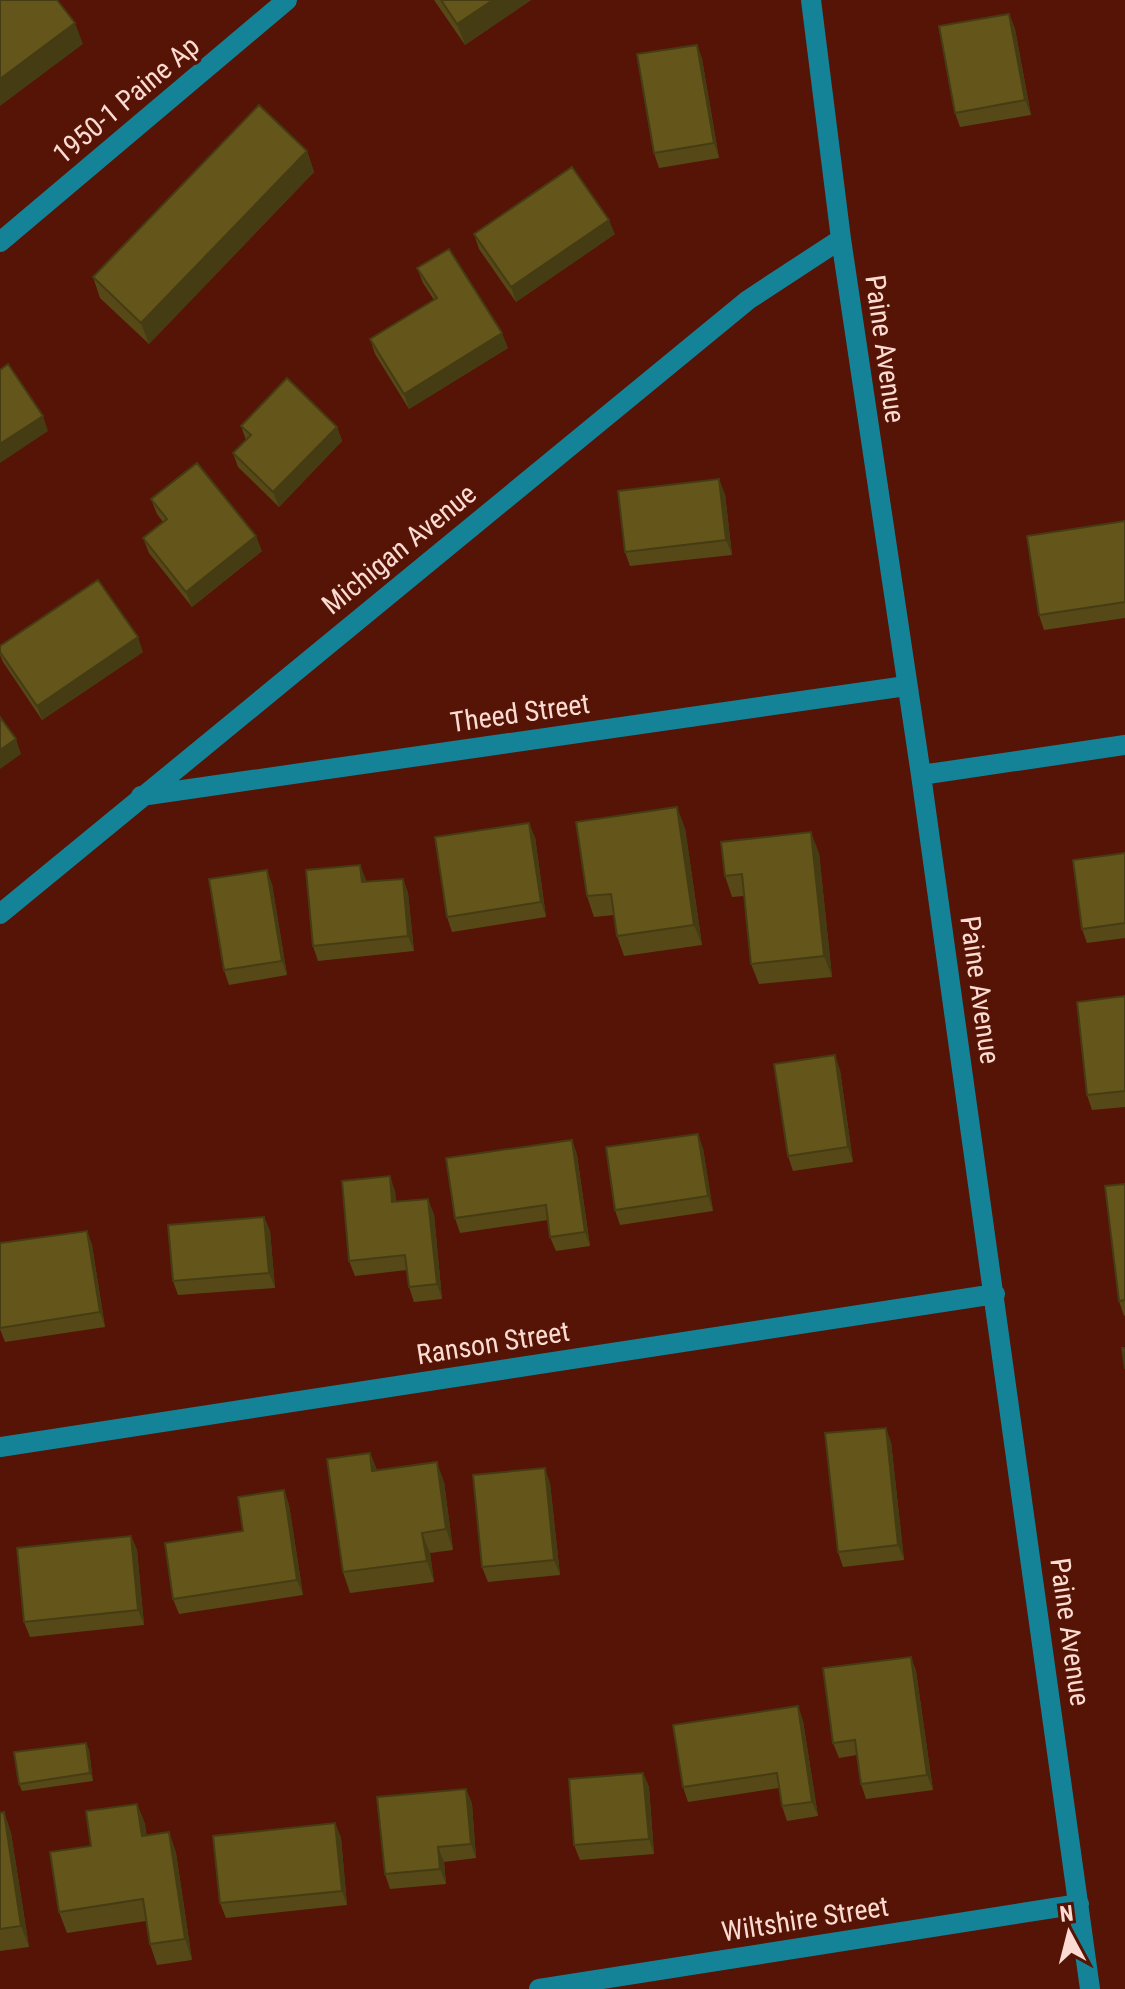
<svg xmlns="http://www.w3.org/2000/svg" width="1125" height="1989" viewBox="0 0 1125 1989" font-family="'Roboto Condensed',sans-serif">
	<style>
		.lines { fill: none; stroke-linecap: round; stroke-linejoin: round }
		.minor { stroke: #158397; stroke-width: 20 }
		.wall { fill: #564917 }
		.shaded-wall { fill: #463c13 }
		.building { fill: #64551b; stroke: #463c13; stroke-width: 2 }
		.labels { text-anchor: middle; dominant-baseline: central; stroke-width: 7; stroke-linejoin: round; paint-order: stroke }
		.street-label { font-size: 28px; fill: #fcdbd2; stroke: #551405 }
	</style>
	<rect width="100%" height="100%" fill="#551405"/>
	<g class="lines">
		<!-- minor -->
		<path class="minor" d="M811,0L841,239L921,775L1090,1989
			M0,242L287,0
			M921,775L1125,745
			M141,796L906,686
			M0,914L748,300L841,239
			M0,1447L995,1294
			M539,1989L1079,1904"/>
	</g>
	<!-- wall -->
	<path class="wall" d="M434,0H531L465,45Z
		M1009,14L1015,29L1031,115L960,127L955,113Z
		M697,45L702,59L719,158L659,168L654,153Z
		M307,151L314,172L149,344L100,298L93,277Z
		M474,234H615L516,302L479,249Z
		M417,268L508,348L409,409L375,354L370,339L434,300L423,283Z
		M241,426L337,427L342,441L279,507L238,467L233,453L246,440Z
		M725,494L732,555L630,566L625,552Z
		M151,499L262,551L192,607L149,553L143,538L163,522L157,514Z
		M1125,521V618L1044,630L1039,615Z
		M0,646L143,652L42,720L3,662L0,655Z
		M685,828L702,945L624,956L617,936L614,915L594,917L587,896Z
		M535,837L546,917L452,932L447,917Z
		M819,853L832,977L759,984L751,964L744,896L732,897L725,876Z
		M1125,853V938L1087,943L1082,929Z
		M360,865L366,882L403,879L408,893L414,951L318,961L313,946Z
		M272,884L287,975L229,985L224,970Z
		M1125,996V1107L1092,1110L1087,1095Z
		M840,1070L853,1162L793,1171L788,1156Z
		M572,1140L577,1155L590,1246L556,1251L550,1237L548,1220L460,1233L455,1218Z
		M703,1148L713,1211L620,1225L615,1210Z
		M1125,1184V1315L1124,1316L1119,1301Z
		M395,1191L396,1202L434,1214L442,1299L414,1302L409,1287L407,1270L355,1276L349,1261Z
		M264,1217L270,1231L275,1288L178,1295L173,1281Z
		M87,1231L92,1245L105,1327L5,1342L0,1329V1243Z
		M891,1442L904,1560L843,1567L838,1552Z
		M370,1453L377,1470L444,1482L453,1550L430,1553L434,1582L350,1593L343,1572Z
		M550,1483L560,1575L488,1582L482,1567Z
		M284,1490L289,1505L303,1595L179,1614L173,1599Z
		M131,1536L137,1550L144,1625L30,1637L24,1622Z
		M911,1657L916,1671L933,1790L866,1799L861,1784L857,1755L839,1758L833,1743Z
		M798,1706L803,1721L818,1816L787,1821L782,1806L779,1788L688,1802L683,1787Z
		M86,1743L89,1750L93,1781L22,1791L19,1784Z
		M643,1773L649,1787L654,1854L580,1860L574,1845Z
		M466,1789L472,1804L476,1858L444,1862L446,1884L390,1889L385,1874Z
		M137,1804L145,1824L146,1836L169,1832L176,1853L192,1960L157,1965L150,1944L146,1921L67,1933L59,1912L91,1846Z
		M4,1812L11,1833L29,1947L0,1951V1813Z
		M335,1823L341,1838L347,1905L226,1918L220,1903Z"/>
	<!-- shaded-wall -->
	<path class="shaded-wall" d="M493,0H531L465,45L457,24Z
		M1009,14L1015,29L1031,115L1025,100Z
		M75,23L83,44L0,106V79Z
		M697,45L702,59L719,158L714,143Z
		M307,151L314,172L149,344L141,323Z
		M609,220L615,234L516,302L511,287Z
		M502,333L508,348L409,409L404,394Z
		M43,416L48,431L0,463V444Z
		M337,427L342,441L279,507L273,492Z
		M719,479L725,494L732,555L726,540Z
		M256,536L262,551L192,607L186,592Z
		M138,637L143,652L42,720L37,706Z
		M16,739L21,754L0,769V750Z
		M677,807L685,828L702,945L694,925Z
		M529,823L535,837L546,917L541,902Z
		M811,832L819,853L832,977L824,956Z
		M360,865L366,880L367,897L362,882Z
		M267,870L272,884L287,975L282,961Z
		M403,879L408,893L414,951L408,936Z
		M835,1055L840,1070L853,1162L848,1147Z
		M698,1134L703,1148L713,1211L708,1196Z
		M572,1140L577,1155L590,1246L585,1232Z
		M390,1176L395,1191L398,1217L392,1202Z
		M428,1199L434,1214L442,1299L437,1284Z
		M264,1217L270,1231L275,1288L269,1273Z
		M87,1231L92,1245L105,1327L100,1312Z
		M886,1428L891,1442L904,1560L898,1545Z
		M370,1453L378,1473L372,1471Z
		M437,1462L444,1482L453,1550L446,1529Z
		M545,1468L550,1483L560,1575L554,1560Z
		M284,1490L289,1505L303,1595L297,1580Z
		M422,1533L430,1553L434,1582L427,1561Z
		M131,1536L137,1550L144,1625L138,1610Z
		M911,1657L916,1671L933,1790L927,1775Z
		M798,1706L803,1721L818,1816L812,1802Z
		M86,1743L89,1750L93,1781L90,1773Z
		M643,1773L649,1787L654,1854L649,1839Z
		M466,1789L472,1804L476,1858L471,1844Z
		M137,1804L145,1824L150,1857L142,1836Z
		M4,1812L11,1833L29,1947L21,1926Z
		M335,1823L341,1838L347,1905L342,1891Z
		M169,1832L176,1853L192,1960L185,1939Z
		M438,1847L444,1862L446,1884L440,1869Z"/>
	<!-- building -->
	<path class="building" d="M0,0H57L75,23L0,79Z
		M441,0H493L457,24Z
		M1009,14L1025,100L955,113L939,26Z
		M697,45L714,143L654,153L637,54Z
		M259,105L307,151L141,323L93,277Z
		M572,167L609,220L511,287L474,234Z
		M449,249L502,333L404,394L370,339L437,298L417,268Z
		M8,364L43,416L0,444V370Z
		M287,378L337,427L273,492L233,453L251,435L241,426Z
		M197,463L256,536L186,592L143,538L167,519L151,499Z
		M719,479L726,540L625,552L618,491Z
		M1125,521V602L1039,615L1027,536Z
		M98,580L138,637L37,706L0,652V646Z
		M0,717L16,739L0,750Z
		M677,807L694,925L617,936L611,894L587,896L576,822Z
		M529,823L541,902L447,917L435,837Z
		M811,832L824,956L751,964L742,874L725,876L721,842Z
		M1125,853V923L1082,929L1073,860Z
		M360,865L362,882L403,879L408,936L313,946L306,870Z
		M267,870L282,961L224,970L209,879Z
		M1125,996V1091L1087,1095L1077,1002Z
		M835,1055L848,1147L788,1156L774,1064Z
		M698,1134L708,1196L615,1210L606,1147Z
		M572,1140L585,1232L550,1237L546,1205L455,1218L446,1158Z
		M390,1176L392,1202L428,1199L437,1284L409,1287L405,1255L349,1261L342,1181Z
		M1125,1184V1300L1119,1301L1105,1186Z
		M264,1217L269,1273L173,1281L168,1225Z
		M87,1231L100,1312L0,1328V1243Z
		M1122,1348H1125V1369Z
		M886,1428L898,1545L838,1552L825,1433Z
		M370,1453L372,1471L437,1462L446,1529L422,1533L427,1561L343,1572L327,1459Z
		M545,1468L554,1560L482,1567L473,1475Z
		M284,1490L297,1580L173,1599L165,1543L243,1531L238,1497Z
		M131,1536L138,1610L24,1622L17,1548Z
		M911,1657L927,1775L861,1784L855,1740L833,1743L823,1668Z
		M798,1706L812,1802L782,1806L777,1773L683,1787L673,1725Z
		M86,1743L90,1773L19,1784L14,1752Z
		M643,1773L649,1839L574,1845L569,1779Z
		M466,1789L471,1844L438,1847L440,1869L385,1874L377,1797Z
		M137,1804L142,1836L169,1832L185,1939L150,1944L143,1899L59,1912L50,1852L91,1846L86,1811Z
		M4,1812L21,1926L0,1929V1813Z
		M335,1823L342,1891L220,1903L213,1836Z"/>
	<g class="labels">
		<!-- street labels -->
		<g class="street-label">
			<text transform="translate(126 100) rotate(-40)">1950-1 Paine Ap</text>
			<text transform="translate(885 349) rotate(82)">Paine Avenue</text>
			<text transform="translate(399 549) rotate(-39)">Michigan Avenue</text>
			<text transform="translate(520 713) rotate(-8)">Theed Street</text>
			<text transform="translate(980 990) rotate(82)">Paine Avenue</text>
			<text transform="translate(493 1343) rotate(-9)">Ranson Street</text>
			<text transform="translate(1070 1632) rotate(82)">Paine Avenue</text>
			<text transform="translate(805 1919) rotate(-9)">Wiltshire Street</text>
		</g>
	</g>
	<!-- north arrow -->
	<g transform="translate(1069 1933) rotate(353)" stroke="#551405" stroke-width="6" paint-order="stroke">
	<path d="M0-6L14 30L0 20L-14 30Z" fill="#fcdbd2"/>
	<text y="-12" font-size="22" font-weight="bold" text-anchor="middle" fill="#fcdbd2">N</text>
	</g>
</svg>
